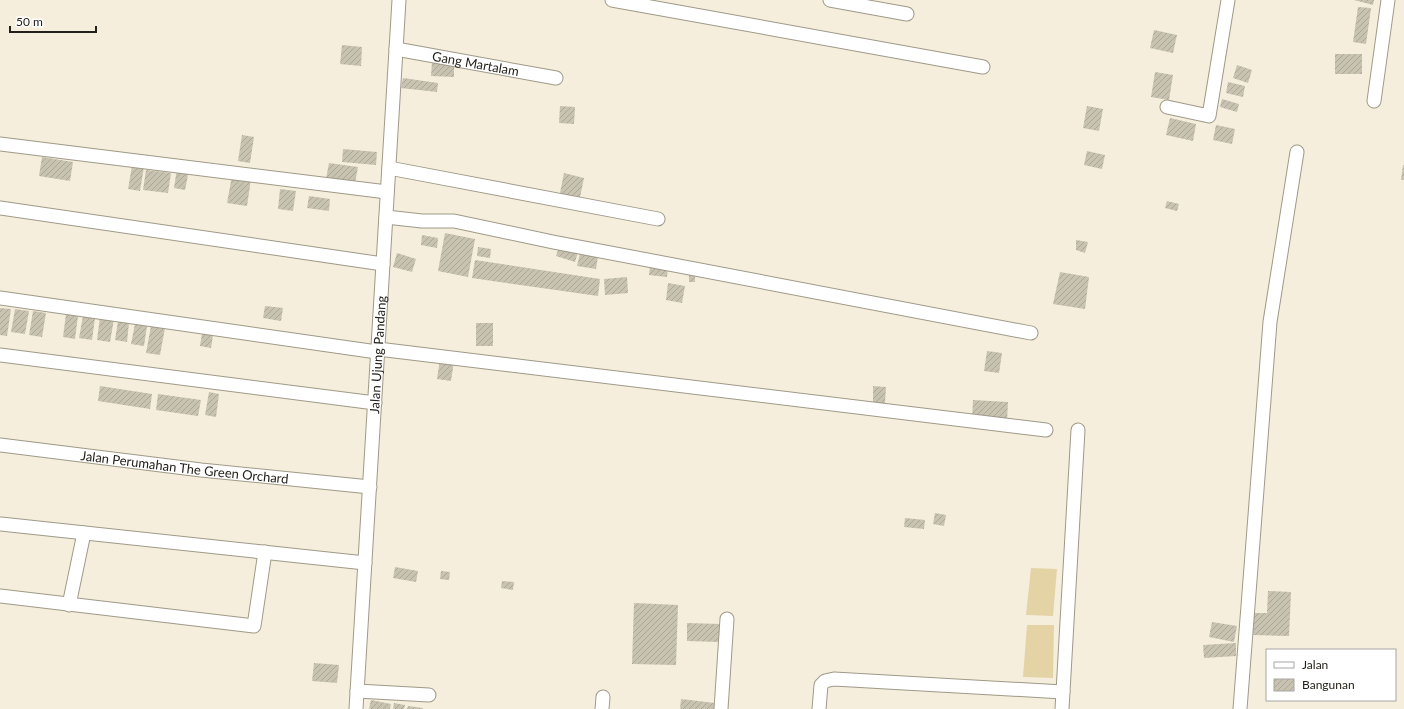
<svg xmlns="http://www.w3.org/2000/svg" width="1404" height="709" viewBox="0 0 1404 709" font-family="Lato,sans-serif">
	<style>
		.garden { fill: #e4d3a5 }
		.building { fill: url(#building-hatch) }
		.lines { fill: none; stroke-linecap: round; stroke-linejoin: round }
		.minor-casing { stroke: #9f9988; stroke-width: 15 }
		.minor { stroke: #fff; stroke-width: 13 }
		.labels { text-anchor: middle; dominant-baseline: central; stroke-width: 3; stroke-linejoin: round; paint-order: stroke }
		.street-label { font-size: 13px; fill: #232019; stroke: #fff }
	</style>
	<defs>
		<pattern id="building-hatch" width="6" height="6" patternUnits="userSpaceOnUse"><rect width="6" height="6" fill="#c8c2b0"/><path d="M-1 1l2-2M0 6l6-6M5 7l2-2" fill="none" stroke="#aca697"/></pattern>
	</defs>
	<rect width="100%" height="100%" fill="#f5eedc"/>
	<!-- garden -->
	<path class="garden" d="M1031,568L1057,569L1053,616L1026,615Z
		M1027,625H1054L1053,678L1023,677Z"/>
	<!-- building -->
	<path class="building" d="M1354,0H1374L1373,5Z
		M1358,7L1371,8L1366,44L1353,42Z
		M1154,30L1177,35L1173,53L1150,48Z
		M342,45L362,47L361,66L340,64Z
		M1335,54H1362V74H1335Z
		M432,62L454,63V77L431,76Z
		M1237,65L1252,70L1248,83L1233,78Z
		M1155,72L1173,75L1169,100L1151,97Z
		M403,78L438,83L437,92L401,88Z
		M1228,82L1245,86L1243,97L1226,93Z
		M1222,99L1239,104L1237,112L1220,107Z
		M560,106L575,107L574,124L559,123Z
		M1087,106L1103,109L1099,131L1083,128Z
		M1170,118L1196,124L1193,141L1166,135Z
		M1216,125L1235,129L1232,144L1213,140Z
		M242,135L254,137L250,163L238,161Z
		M343,149L377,152L376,165L342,162Z
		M1087,151L1105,155L1102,169L1084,165Z
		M42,157L73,162L70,181L39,176Z
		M329,163L358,167L355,183L326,179Z
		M1403,165H1404V180H1401Z
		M132,166L144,167L140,191L128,189Z
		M177,168L189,170L185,190L174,188Z
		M146,170L171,173L168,193L143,190Z
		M564,173L584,178L579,202L559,198Z
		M232,176L251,179L247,206L227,203Z
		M280,189L296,191L293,211L278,209Z
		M309,196L330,199L329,211L307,208Z
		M1167,201L1179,204L1177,211L1165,208Z
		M445,233L475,239L468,277L438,271Z
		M422,235L438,238L437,248L421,245Z
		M1076,240L1088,242L1085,253L1076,250Z
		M478,247L491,249L490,258L477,256Z
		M559,247L578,252L575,262L556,256Z
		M397,253L416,259L412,272L393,267Z
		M580,253L598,256L596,269L577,266Z
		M475,260L600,279L598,296L472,278Z
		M650,266L668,267L667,277L649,275Z
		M1060,272L1089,277L1085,309L1053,304Z
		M689,275L695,276V282H689Z
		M627,277L628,293L605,295L604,279Z
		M668,283L685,286L682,303L666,300Z
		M265,306L283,308L281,321L263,318Z
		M0,308L11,309L7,336L0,335Z
		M15,309L29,311L25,334L11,332Z
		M33,311L46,313L42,337L29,335Z
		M66,314L78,316L75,339L63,337Z
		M83,316L95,318L92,340L79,338Z
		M100,317L114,319L110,342L97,340Z
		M118,321L129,323L127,342L115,340Z
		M476,323H493V346H476Z
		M135,324L147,326L144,346L131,344Z
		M151,326L165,328L160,355L146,353Z
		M202,333L213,335L211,348L200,346Z
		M987,351L1002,353L999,373L984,371Z
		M440,359L454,361L451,381L437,379Z
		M100,386L152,394L150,409L98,401Z
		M873,386L886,387L885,403H873Z
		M209,392L219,394L216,417L205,415Z
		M158,394L201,400L198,416L156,410Z
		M973,400L1008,402L1007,421L972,420Z
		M935,513L946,515L944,526L933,524Z
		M905,518L925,520L924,529L904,527Z
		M395,567L418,571L416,582L393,578Z
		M441,571L450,572L449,580L440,579Z
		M502,581L514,582L513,590L501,588Z
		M1268,591L1291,592L1289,636L1253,635L1254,613H1267Z
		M634,603L678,605L676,665L632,664Z
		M1212,622L1237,626L1234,642L1209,637Z
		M687,623L720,624L719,642L687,641Z
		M1236,643V656L1204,658L1203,645Z
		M314,663L339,665L337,683L312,681Z
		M681,699L715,703V709H680Z
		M371,700L391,704L390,709H369Z
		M394,703L405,705L404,709H393Z
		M408,706L423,708V709H407Z"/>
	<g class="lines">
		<!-- minor casing -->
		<g class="minor-casing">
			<g id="minor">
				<path d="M612,0L983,67"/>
				<path d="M830,0L907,14"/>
				<path id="s1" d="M396,49L556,78"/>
				<path d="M1374,101L1388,0"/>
				<path d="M1167,107L1209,116L1228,0"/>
				<path d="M0,144L387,192"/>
				<path d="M389,168L658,219"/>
				<path d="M0,208L383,264"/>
				<path d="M386,217L422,221H454L553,242L1031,333"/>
				<path d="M0,298L377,352"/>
				<path d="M378,349L1046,430"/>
				<path d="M0,355L375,403"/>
				<path id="s2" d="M0,445L201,470L370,487"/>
				<path d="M1,524L365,563"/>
				<path d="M0,596L254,626L265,552"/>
				<path d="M69,605L84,533"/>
				<path d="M357,691L429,695"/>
				<path id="s3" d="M356,709L399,0"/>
				<path d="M602,709L603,697"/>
				<path d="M721,709L727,619"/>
				<path d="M819,709L821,685L825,681L834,679L1063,692"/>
				<path d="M1062,709L1078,430"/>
				<path d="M1240,709L1270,322L1297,152"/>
			</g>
		</g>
		<!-- minor -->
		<use href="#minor" class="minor"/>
	</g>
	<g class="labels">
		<!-- street labels -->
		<g class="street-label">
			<text stroke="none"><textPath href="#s1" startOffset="81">Gang Martalam</textPath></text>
			<text stroke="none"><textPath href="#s3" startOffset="355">Jalan Ujung Pandang</textPath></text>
			<text stroke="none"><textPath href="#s2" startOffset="186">Jalan Perumahan The Green Orchard</textPath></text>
		</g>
	</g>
	<!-- legend -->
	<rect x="1266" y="649" width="130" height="52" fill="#ffffff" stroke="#a7a6a3"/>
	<rect x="1274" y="662" width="20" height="6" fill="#ffffff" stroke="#a7a6a3"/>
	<text x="1302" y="669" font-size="12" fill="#232019">Jalan</text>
	<rect x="1274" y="679" width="20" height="12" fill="url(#building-hatch)" stroke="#a7a6a3"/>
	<text x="1302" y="689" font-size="12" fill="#232019">Bangunan</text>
	<!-- scale -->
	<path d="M10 26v6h86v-6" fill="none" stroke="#232019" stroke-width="2"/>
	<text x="16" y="26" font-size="12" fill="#232019" stroke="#ffffff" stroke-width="3" paint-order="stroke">50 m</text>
</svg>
